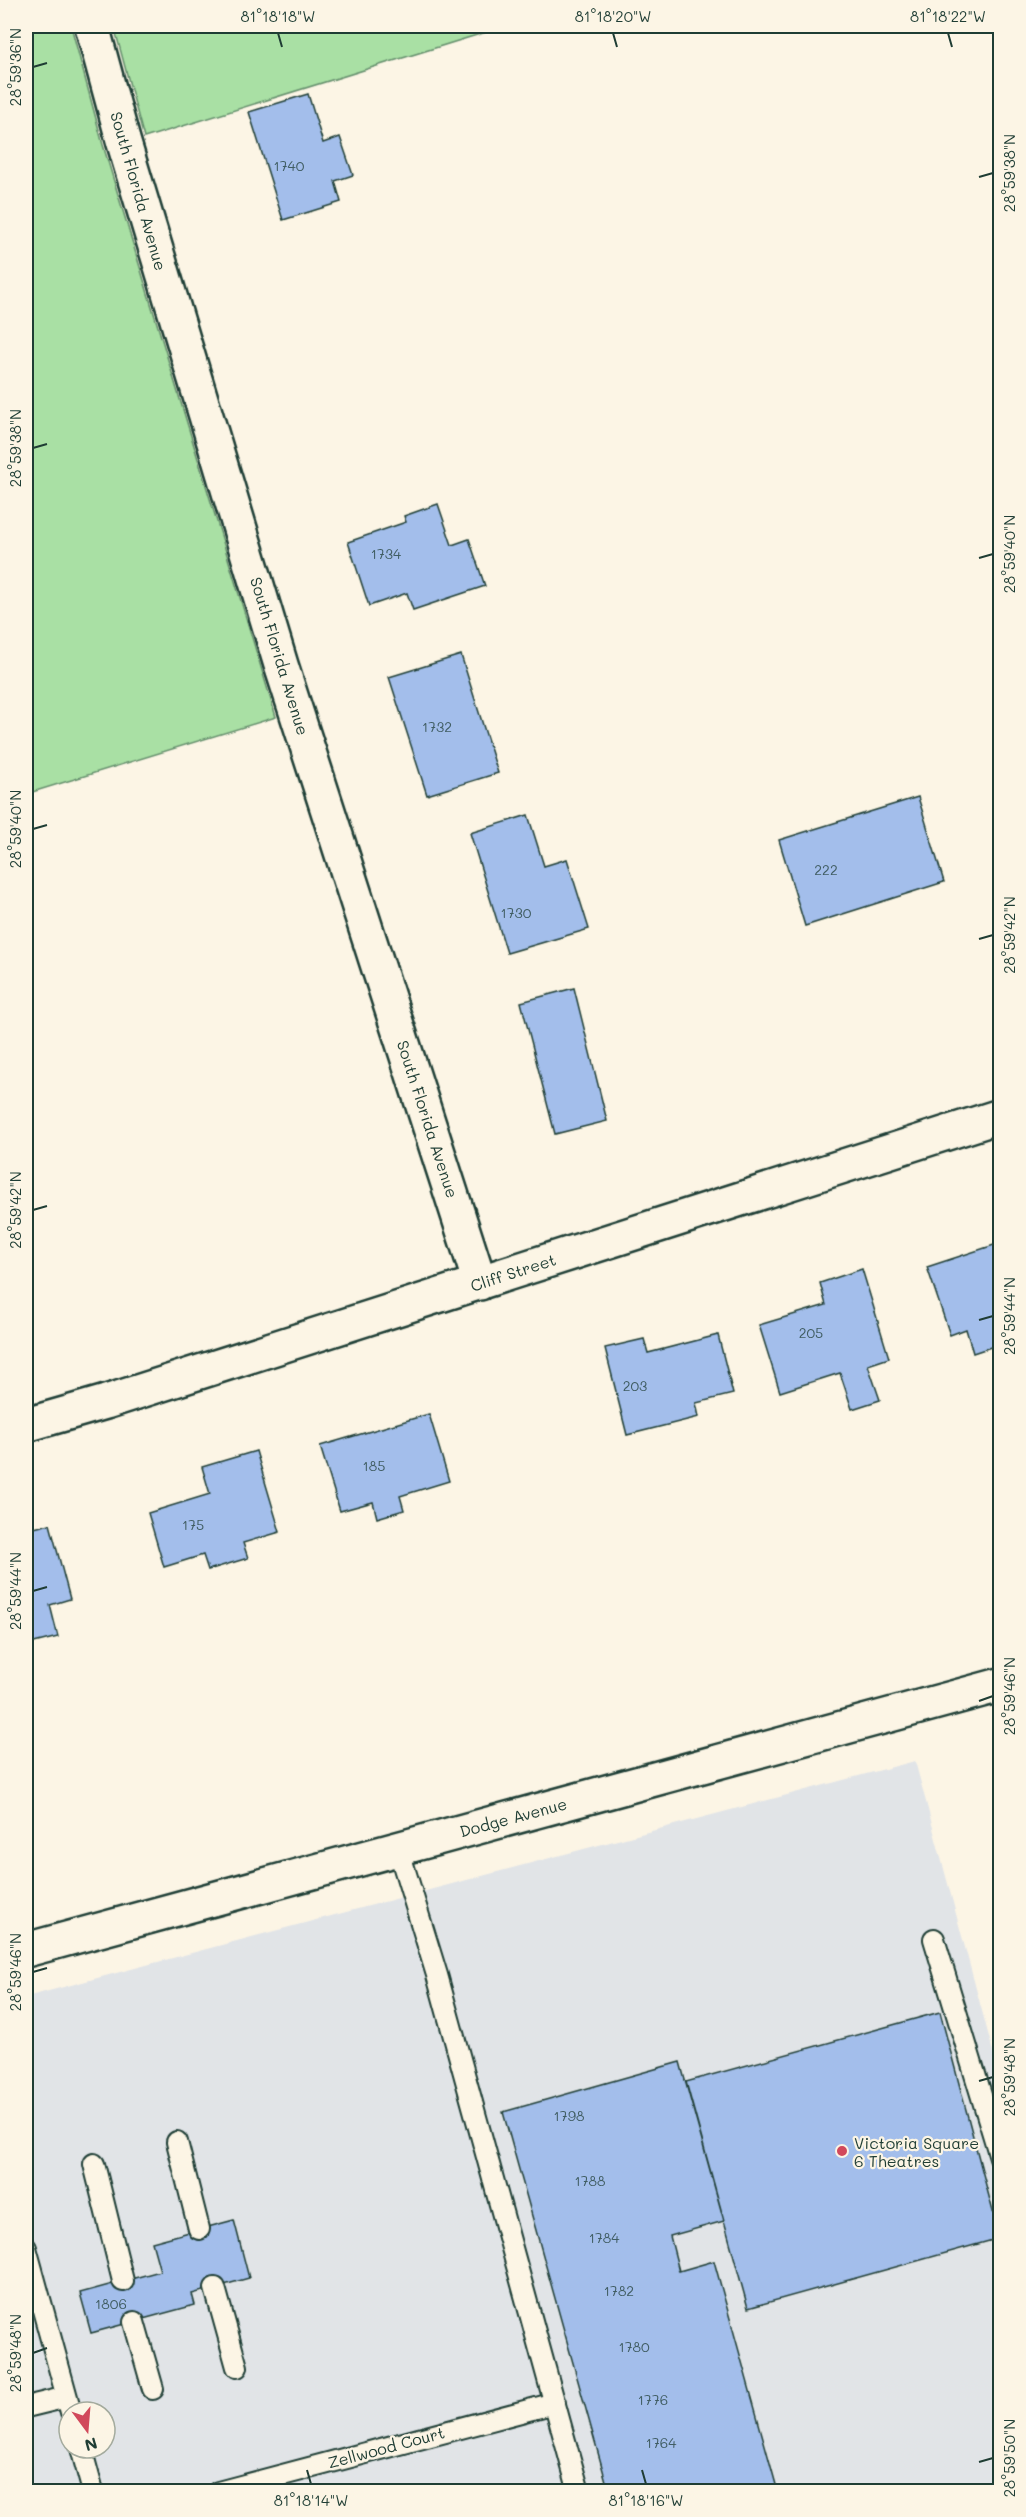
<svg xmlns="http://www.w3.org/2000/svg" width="1026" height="2517" viewBox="0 0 1026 2517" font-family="Mali,sans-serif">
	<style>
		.built { fill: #e1e4e7; fill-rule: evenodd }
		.green { fill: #a9e0a4; stroke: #648e6c; stroke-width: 1.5 }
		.building { fill: #a3beeb; stroke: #1f3d34; stroke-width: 1.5 }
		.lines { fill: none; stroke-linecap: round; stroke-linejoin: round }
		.lane-casing { stroke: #1f3d34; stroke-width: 24 }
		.street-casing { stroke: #1f3d34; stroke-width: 38 }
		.lane { stroke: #fcf5e5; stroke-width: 20 }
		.street { stroke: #fcf5e5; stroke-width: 33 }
		.ticks { fill: none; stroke: #1f3d34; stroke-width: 2 }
		.poi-dot { fill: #d1495b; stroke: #fcf5e5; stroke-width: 2 }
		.labels { text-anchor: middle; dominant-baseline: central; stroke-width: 4.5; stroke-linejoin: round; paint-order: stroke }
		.number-label { font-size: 14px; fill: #405d62 }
		.street-label { font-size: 16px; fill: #1f3d34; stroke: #fcf5e5 }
		.poi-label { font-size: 16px; fill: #1f3d34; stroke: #fcf5e5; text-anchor: start }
		.neatline { fill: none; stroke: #1f3d34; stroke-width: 2 }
		.ticks-label { font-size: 15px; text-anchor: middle; fill: #1f3d34 }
	</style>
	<rect width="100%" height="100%" fill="#fcf5e5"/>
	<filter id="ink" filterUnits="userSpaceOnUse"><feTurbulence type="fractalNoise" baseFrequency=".0167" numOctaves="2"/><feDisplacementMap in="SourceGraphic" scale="12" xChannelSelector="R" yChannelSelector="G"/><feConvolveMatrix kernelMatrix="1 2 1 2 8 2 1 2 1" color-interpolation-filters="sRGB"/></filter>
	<g filter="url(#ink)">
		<!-- built -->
		<path class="built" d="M915,1761L1000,2078V2491L26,2492V1997ZM69,2412H105V2448H69Z"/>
		<!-- green -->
		<path class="green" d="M26,26H71L103,145L276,717L26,794Z
			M114,26H506L144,138Z"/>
		<!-- building -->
		<path class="building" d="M308,94L323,143L340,137L353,175L335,181L341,202L283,220L249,112Z
			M438,504L452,545L469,539L485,586L413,610L407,593L369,606L348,542L406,522L404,516Z
			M461,655L498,773L427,795L389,677Z
			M918,797L944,882L805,926L779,840Z
			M528,815L544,866L567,859L589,929L507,953L470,833Z
			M574,988L607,1121L555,1134L521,1002Z
			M1000,1243V1344L973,1353L966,1329L950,1335L927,1267Z
			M862,1269L889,1358L868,1365L880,1400L852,1409L840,1373L780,1392L759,1325L826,1305L820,1283Z
			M718,1335L733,1394L696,1403L699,1417L627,1435L605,1348L644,1339L648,1353Z
			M429,1414L449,1481L400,1496L404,1510L377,1518L373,1502L340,1511L320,1446Z
			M256,1451L280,1532L243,1543L248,1558L208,1570L203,1555L164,1567L148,1513L210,1494L202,1467Z
			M50,1524L70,1599L50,1605L58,1637L26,1645V1530Z
			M940,2012L1000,2238L748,2308L686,2082Z
			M680,2062L724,2221L670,2236L679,2271L714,2261L778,2492H609L503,2112Z
			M234,2220L249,2278L192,2294L195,2305L91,2333L80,2293L160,2271L152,2242Z"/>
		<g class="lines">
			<!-- lane casing -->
			<g class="lane-casing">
				<path id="lane" d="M398,1848L437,1975L579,2492
					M934,1939L1000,2157
					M177,2142L199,2229
					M94,2164L123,2281
					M26,2248L71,2412
					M215,2288L237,2367
					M134,2322L153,2389
					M26,2407L67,2397
					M81,2448L93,2492
					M218,2492L555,2403"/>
			</g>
			<!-- street casing -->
			<g class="street-casing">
				<path id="street" d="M92,26L123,140L281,665L480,1283
					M26,1425L106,1402L1000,1116
					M26,1950L1000,1685"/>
			</g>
			<!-- lane -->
			<use href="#lane" class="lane"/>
			<!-- street -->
			<use href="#street" class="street"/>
		</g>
	</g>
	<!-- ticks -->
	<path class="ticks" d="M278,33L282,47M613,33L617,47M948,33L952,47M33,67L47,63M979,177L993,173M33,448L47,444M979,558L993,554M33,829L47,825M979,939L993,935M33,1210L47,1206M979,1320L993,1316M33,1591L47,1587M979,1701L993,1696M33,1972L47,1968M979,2081L993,2077M33,2353L47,2348M979,2462L993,2458M307,2470L311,2484M642,2470L646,2484"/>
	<!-- markers -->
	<circle class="poi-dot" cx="842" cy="2151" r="6"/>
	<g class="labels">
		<!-- number labels -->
		<g class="number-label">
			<text x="289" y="165">1740</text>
			<text x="386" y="553">1734</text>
			<text x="437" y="726">1732</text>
			<text x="826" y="869">222</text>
			<text x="516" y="912">1730</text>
			<text x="811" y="1332">205</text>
			<text x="635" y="1385">203</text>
			<text x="374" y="1465">185</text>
			<text x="193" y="1524">175</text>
			<text x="569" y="2115">1798</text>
			<text x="590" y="2180">1788</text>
			<text x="604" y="2237">1784</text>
			<text x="619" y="2290">1782</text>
			<text x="111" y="2303">1806</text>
			<text x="634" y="2346">1780</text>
			<text x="653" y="2399">1776</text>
			<text x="661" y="2442">1764</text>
		</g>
		<!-- street labels -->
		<g class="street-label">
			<text transform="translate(139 191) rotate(74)">South Florida Avenue</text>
			<text transform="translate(280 656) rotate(73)">South Florida Avenue</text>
			<text transform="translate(428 1119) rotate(72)">South Florida Avenue</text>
			<text transform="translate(513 1272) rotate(-18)">Cliff Street</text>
			<text transform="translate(513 1817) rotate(-15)">Dodge Avenue</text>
			<text transform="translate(386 2447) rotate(-15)">Zellwood Court</text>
		</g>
		<!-- poi labels -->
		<g class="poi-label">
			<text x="854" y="2142">Victoria Square<tspan x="854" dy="18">6 Theatres</tspan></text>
		</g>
	</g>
	<!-- margin -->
	<rect width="1026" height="2517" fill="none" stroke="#fcf5e5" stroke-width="66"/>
	<!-- north arrow -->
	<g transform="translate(87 2430) rotate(164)"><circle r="28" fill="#fcf5e5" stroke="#a4ab9e" stroke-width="1.5"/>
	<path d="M0-4.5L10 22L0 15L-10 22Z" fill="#d1495b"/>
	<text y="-9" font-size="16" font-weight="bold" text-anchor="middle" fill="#1f3d34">N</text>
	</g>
	<rect x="33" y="33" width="960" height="2451" class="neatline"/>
	<g class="ticks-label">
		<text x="278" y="22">81°18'18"W</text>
		<text x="613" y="22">81°18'20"W</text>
		<text x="948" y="22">81°18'22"W</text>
		<text transform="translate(16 67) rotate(-90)" y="5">28°59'36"N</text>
		<text transform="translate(1010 173) rotate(-90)" y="5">28°59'38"N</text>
		<text transform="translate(16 448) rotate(-90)" y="5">28°59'38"N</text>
		<text transform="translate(1010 554) rotate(-90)" y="5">28°59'40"N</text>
		<text transform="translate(16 829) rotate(-90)" y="5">28°59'40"N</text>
		<text transform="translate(1010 935) rotate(-90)" y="5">28°59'42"N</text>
		<text transform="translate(16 1210) rotate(-90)" y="5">28°59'42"N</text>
		<text transform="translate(1010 1316) rotate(-90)" y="5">28°59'44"N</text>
		<text transform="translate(16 1591) rotate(-90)" y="5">28°59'44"N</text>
		<text transform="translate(1010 1696) rotate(-90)" y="5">28°59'46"N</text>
		<text transform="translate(16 1972) rotate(-90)" y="5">28°59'46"N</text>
		<text transform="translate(1010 2077) rotate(-90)" y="5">28°59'48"N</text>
		<text transform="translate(16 2353) rotate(-90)" y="5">28°59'48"N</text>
		<text transform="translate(1010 2458) rotate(-90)" y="5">28°59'50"N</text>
		<text x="311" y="2506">81°18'14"W</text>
		<text x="646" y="2506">81°18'16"W</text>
	</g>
</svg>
